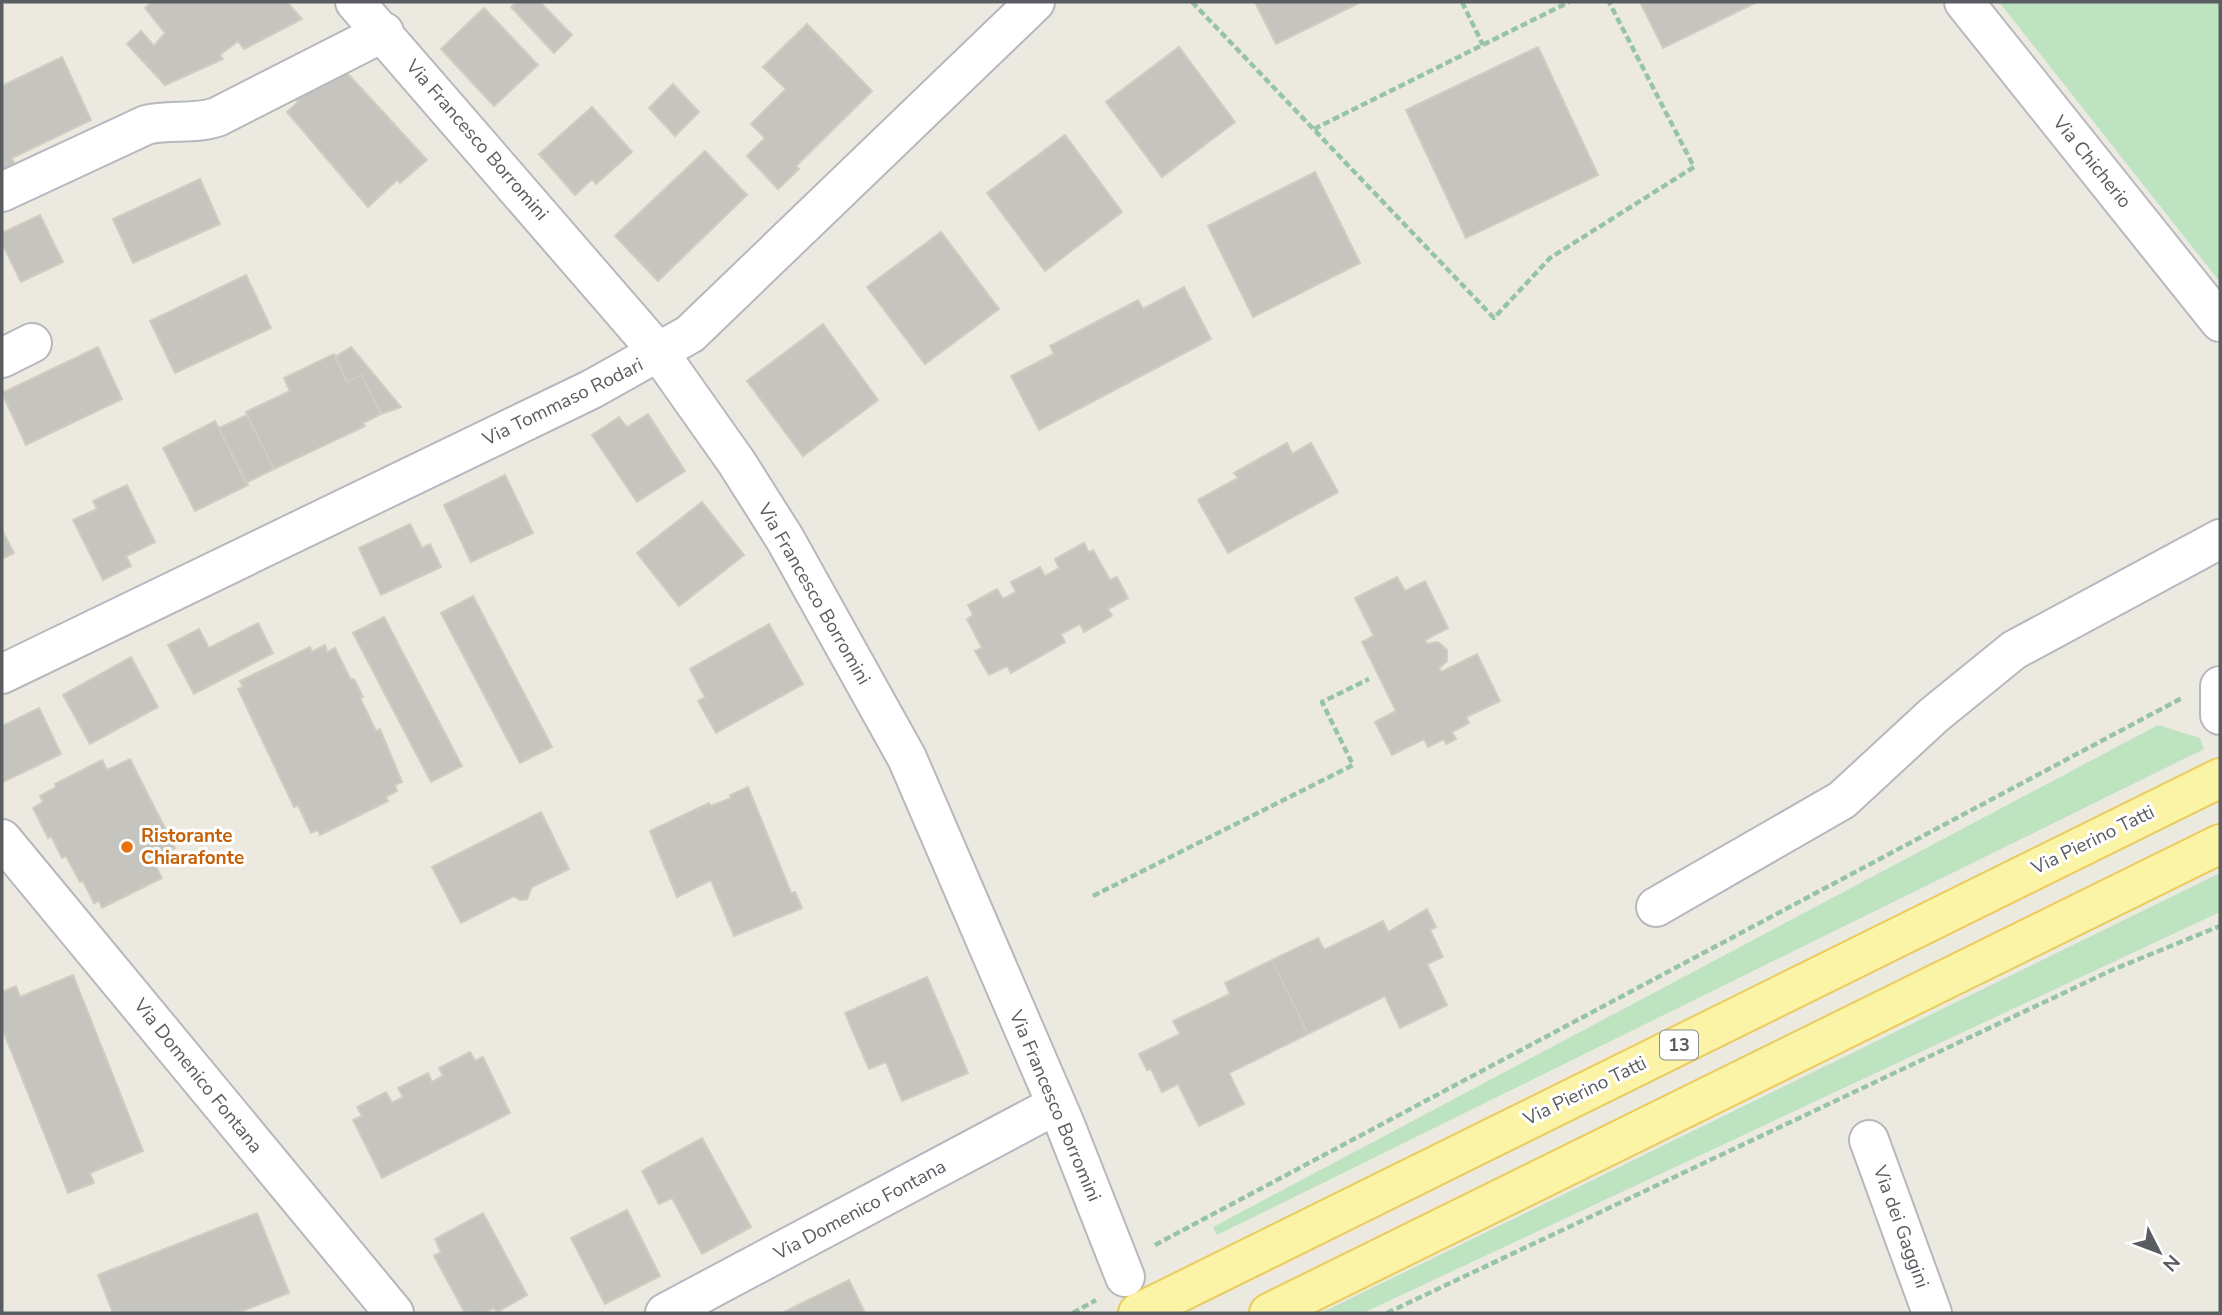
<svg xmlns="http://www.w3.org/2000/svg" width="2222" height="1315" viewBox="0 0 2222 1315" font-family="'Nunito Sans',sans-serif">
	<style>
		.green { fill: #bee3c0 }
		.building { fill: #c6c4be; stroke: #d0ccbf; stroke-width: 2 }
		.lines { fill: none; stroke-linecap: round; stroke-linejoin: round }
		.minor-casing { stroke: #b6b8bd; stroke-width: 42 }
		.major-casing { stroke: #eacc5b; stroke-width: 42 }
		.path { stroke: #97c3a7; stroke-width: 4.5; stroke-dasharray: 7 3.5; stroke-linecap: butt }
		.minor { stroke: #fff; stroke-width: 38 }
		.major { stroke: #fbf3a6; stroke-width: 38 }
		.food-dot { fill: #e8710a; stroke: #fff; stroke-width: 2.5 }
		.labels { text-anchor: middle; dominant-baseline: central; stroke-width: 6; stroke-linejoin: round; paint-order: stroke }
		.shield { fill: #fff; stroke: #8b8d90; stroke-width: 2 }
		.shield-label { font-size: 18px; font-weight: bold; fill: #595c61 }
		.street-label { font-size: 19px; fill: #595c61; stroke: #fff }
		.food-label { font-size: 19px; font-weight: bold; fill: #c56008; stroke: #fff; text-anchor: start }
	</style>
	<rect width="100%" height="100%" fill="#eceae0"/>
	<!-- green -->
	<path class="green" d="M1999,2H2220V282Z
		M2158,725L2200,738L2204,749L1217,1235L1213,1227Z
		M2220,873V912L1363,1313H1321Z"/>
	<!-- building -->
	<path class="building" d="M152,2H287L302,19L244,49L238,41L220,55L223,59L165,85L127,44L141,31L154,46L165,33L145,8Z
		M517,2H540L572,35L554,53L511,7Z
		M1255,2H1361L1276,44Z
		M1640,2H1757L1663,48Z
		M484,8L538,65L494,106L441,49Z
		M807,24L872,91L796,166L799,169L778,189L747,156L765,138L751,124L786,89L763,67Z
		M1179,47L1235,122L1162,177L1106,102Z
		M1538,47L1598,175L1466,238L1406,110Z
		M62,57L91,120L12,158L15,165L2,171V86Z
		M337,62L427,160L400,183L397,180L368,207L287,112L298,102L288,91Z
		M673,84L699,112L675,136L649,108Z
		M592,107L632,152L596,184L592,179L575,195L539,154Z
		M1065,135L1122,212L1045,271L987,193Z
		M705,151L747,195L658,281L615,236Z
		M1315,172L1360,263L1253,317L1208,226Z
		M200,179L220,224L133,263L113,219Z
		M40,215L63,262L21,282L2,243V233Z
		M941,232L999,309L925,364L867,287Z
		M246,275L271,328L175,373L150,321Z
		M1184,287L1211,339L1039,430L1011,376L1054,354L1050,346L1138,300L1143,309Z
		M823,324L878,400L803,456L747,381Z
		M98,347L122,399L26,445L2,393Z
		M351,347L401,407L381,414L362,375L347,382L335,357Z
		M334,354L347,382L362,375L381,414L363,423L365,426L274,469L246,412L290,391L284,378Z
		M648,414L685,471L637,502L592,435L619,417L627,427Z
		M247,415L274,469L246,483L219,428Z
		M215,421L248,485L195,511L163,448Z
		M1287,443L1292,454L1311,443L1338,492L1228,553L1198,500L1238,478L1234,473Z
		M505,475L533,533L471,562L444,505Z
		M127,485L155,542L126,556L131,566L103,580L73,520L97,509L93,501Z
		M702,502L744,555L679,606L637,553Z
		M410,524L422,548L430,544L441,567L381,595L359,548Z
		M2,530L14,553L2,559Z
		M1084,543L1089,553L1093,550L1110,580L1117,577L1128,598L1108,609L1112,616L1084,632L1080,624L1061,634L1065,642L1011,673L1007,666L989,675L975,651L982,648L967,619L973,615L968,605L997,589L1003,599L1016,592L1011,582L1040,567L1045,576L1059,568L1055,559Z
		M1397,577L1405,591L1425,581L1448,628L1425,640L1427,644L1438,642L1447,650V661L1439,668L1441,672L1477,654L1500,701L1466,717L1469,723L1452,732L1456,739L1446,744L1444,739L1428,747L1424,739L1392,755L1375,722L1396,711L1362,642L1374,636L1355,598Z
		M473,596L552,747L520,763L441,613Z
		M384,617L462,766L431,782L353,633Z
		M258,623L273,653L194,694L168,645L199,629L209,648Z
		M769,624L803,684L716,733L698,701L705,697L690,669Z
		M325,645L327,652L335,648L351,680L354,679L363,697L360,698L376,731L380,729L402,782L395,785L397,791L386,797L388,801L320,835L318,830L311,833L298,805L294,807L238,689L243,687L240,681L310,647L312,652Z
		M131,657L158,707L90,744L63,695Z
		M39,708L61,754L3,782L2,726Z
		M130,759L175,848L152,859L162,878L102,908L99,901L94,903L83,881L80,882L66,856L62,858L51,836L48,838L33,808L43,802L40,796L56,787L55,784L102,760L107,770Z
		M748,787L791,893L795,892L802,908L734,936L711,880L677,897L650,831L709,803L711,806L731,798L730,795Z
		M541,812L569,869L532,887L527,899L520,900L514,896L461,923L432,867Z
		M1427,909L1436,927L1430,930L1443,957L1427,964L1447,1005L1400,1028L1385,996L1308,1034L1272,960L1318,938L1324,950L1383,921L1388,932Z
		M1272,960L1308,1034L1229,1073L1244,1104L1199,1126L1178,1084L1162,1092L1151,1069L1147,1070L1139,1054L1180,1034L1173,1021L1230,994L1225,983Z
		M73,975L143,1151L90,1173L94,1183L68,1193L2,1028V992L16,986L20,997Z
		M927,977L968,1073L902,1101L886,1062L869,1069L845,1013Z
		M470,1052L475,1061L483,1057L510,1113L382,1178L353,1120L362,1116L357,1107L386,1092L392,1103L403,1097L398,1088L428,1073L432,1082L443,1076L439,1068Z
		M702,1138L751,1227L702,1254L672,1198L659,1204L642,1171Z
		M627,1210L660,1276L605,1304L571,1238Z
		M257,1213L289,1293L237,1313H113L98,1275Z
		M483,1213L527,1295L497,1312L494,1308L484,1313H465L434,1256L441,1252L435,1239Z
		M849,1280L865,1313H782Z"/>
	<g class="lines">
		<!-- minor casing -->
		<g class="minor-casing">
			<path id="minor" d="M355,2L660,354L737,463L785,539L907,758L1064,1122L1125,1277
				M1964,2L2220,322
				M2,192L146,125C170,119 194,125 217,117L384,32
				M2,358L32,343
				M2,674L592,389L690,334L1035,2
				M2220,686V715
				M2,839L394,1313
				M1656,907L1842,800L1934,715L2014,650L2220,539
				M1869,1140L1932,1313
				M665,1313L1054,1106"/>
		</g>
		<!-- major casing -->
		<g class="major-casing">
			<path id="major" d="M1138,1313L2220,778
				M1269,1313L2220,844"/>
		</g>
		<!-- path -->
		<path class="path" d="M1192,2L1494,318L1550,258L1694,167L1609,2
			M1462,2L1483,45
			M1314,129L1569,2
			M1093,896L1353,765L1322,702L1369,679
			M1155,1245L2182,698
			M1073,1313L1096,1300
			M1387,1313L2112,970L2220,926"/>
		<!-- minor -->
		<use href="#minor" class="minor"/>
		<!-- major -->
		<use href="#major" class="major"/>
	</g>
	<!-- markers -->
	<circle class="food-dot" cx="127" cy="847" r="7"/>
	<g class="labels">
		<!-- shield labels -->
		<rect class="shield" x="1660" y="1030.5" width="38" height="29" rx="5"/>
		<g class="shield-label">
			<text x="1679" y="1045">13</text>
		</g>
		<!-- street labels -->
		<g class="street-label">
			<text transform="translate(477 140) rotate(49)">Via Francesco Borromini</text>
			<text transform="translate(2092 162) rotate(51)">Via Chicherio</text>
			<text transform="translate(563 402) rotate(-26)">Via Tommaso Rodari</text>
			<text transform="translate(814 594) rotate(60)">Via Francesco Borromini</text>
			<text transform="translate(2093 840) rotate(-26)">Via Pierino Tatti</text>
			<text transform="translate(198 1076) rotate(51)">Via Domenico Fontana</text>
			<text transform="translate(1585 1091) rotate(-26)">Via Pierino Tatti</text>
			<text transform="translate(1055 1106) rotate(67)">Via Francesco Borromini</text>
			<text transform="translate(860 1210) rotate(-28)">Via Domenico Fontana</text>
			<text transform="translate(1901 1227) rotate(70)">Via dei Gaggini</text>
		</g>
		<!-- food labels -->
		<g class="food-label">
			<text x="141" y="836">Ristorante<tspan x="141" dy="22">Chiarafonte</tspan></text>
		</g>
	</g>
	<!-- border -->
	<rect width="2222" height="1315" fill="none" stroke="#595c61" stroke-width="7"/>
	<!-- north arrow -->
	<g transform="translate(2159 1252) rotate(132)" stroke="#ffffff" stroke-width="5" paint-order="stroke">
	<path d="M0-5L12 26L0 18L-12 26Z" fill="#595c61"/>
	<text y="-10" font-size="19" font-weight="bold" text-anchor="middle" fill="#595c61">N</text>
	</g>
</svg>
